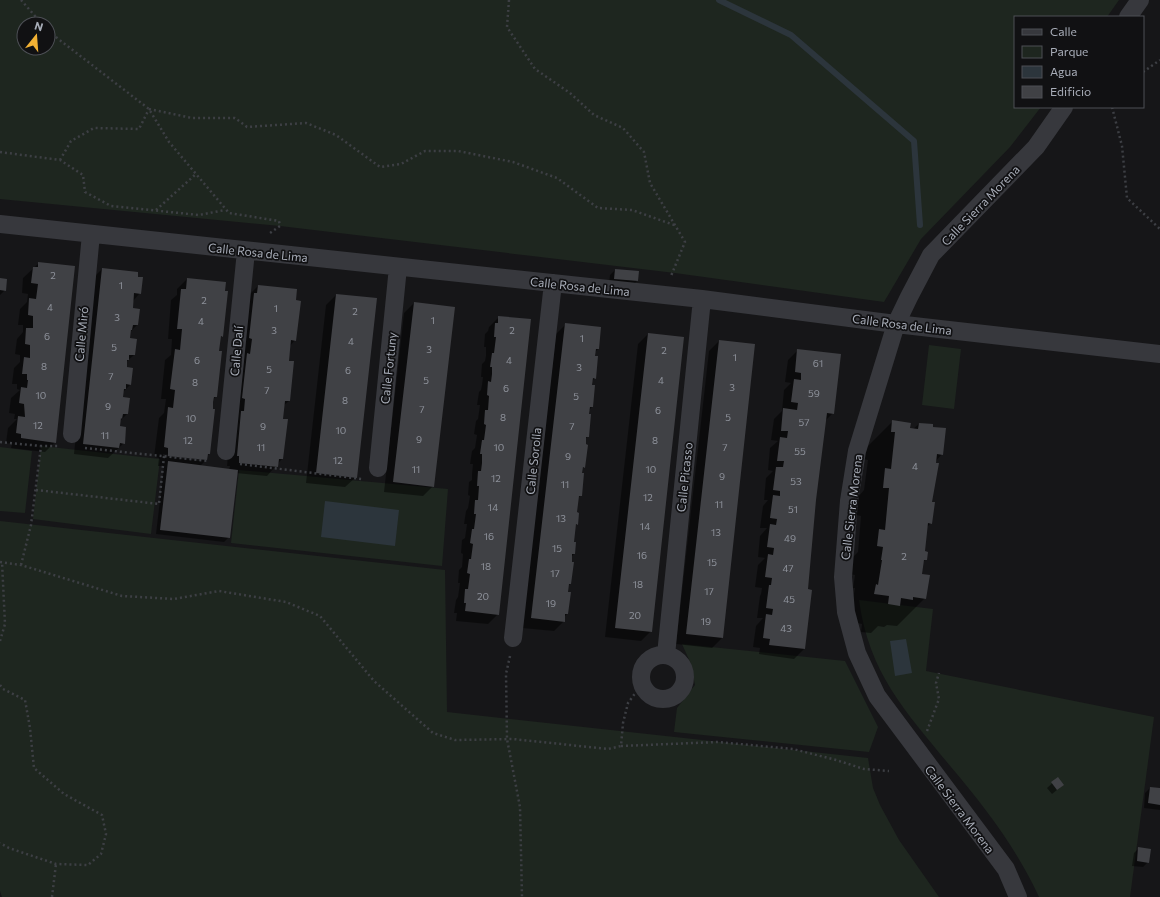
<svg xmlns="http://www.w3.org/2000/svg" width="1160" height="897" viewBox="0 0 1160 897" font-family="Commissioner,sans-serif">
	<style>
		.green { fill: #1e261f; fill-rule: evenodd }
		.water { fill: #2c353c }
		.shadow { fill: #0007; fill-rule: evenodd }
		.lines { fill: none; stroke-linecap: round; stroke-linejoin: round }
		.stream { stroke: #2c353c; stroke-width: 6 }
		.building { fill: #404145 }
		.path { stroke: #3d3f44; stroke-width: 2.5; stroke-dasharray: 2 3; stroke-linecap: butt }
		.minor { stroke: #37383d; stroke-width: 18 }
		.labels { text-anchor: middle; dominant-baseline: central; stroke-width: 3.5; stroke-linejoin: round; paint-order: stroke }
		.number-label { font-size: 10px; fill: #8e929b }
		.street-label { font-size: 12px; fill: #a8adb8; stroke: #111113 }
	</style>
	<rect width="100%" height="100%" fill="#161618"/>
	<!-- green -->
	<path class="green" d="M0,0H1119L1107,17H1015V107H1041L1010,147L921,239L884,302L675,273L280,226L0,199ZM24,24H48V48H24Z
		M929,345L961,349L954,409L922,405Z
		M41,446L160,459L151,534L33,519Z
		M0,447L32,451L25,513L0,511Z
		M239,470L448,489L442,566L231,543Z
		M0,521L445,570L447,712L868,758L873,788L880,805L899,840L939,897H2L0,891Z
		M859,600L933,609L926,671L1154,717L1130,897H1039C1017,849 985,807 951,767C906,712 869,674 859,600Z
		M682,644L845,661L878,727L869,752L674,732L677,708L695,685L691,664Z"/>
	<!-- water -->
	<path class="water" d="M325,501L399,510L395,546L321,537Z
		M906,639L912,673L895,676L890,641Z"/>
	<!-- shadow -->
	<path class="shadow" d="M39,263L55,442L45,452L11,448L12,444L6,443L8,428L17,419H14L15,414L9,413L11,398L20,390L17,389V384H12L14,368L20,362V355L15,354L17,339L23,332V325H18L20,309L27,302L28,294L22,293L23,278Z
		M102,269L137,273L140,293L133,301L132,309L137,325L130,332L129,339L134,355L126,362V368L131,384L123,392L122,398L127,414L119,422V427L124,443L108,458L74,454L92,279Z
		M615,270L637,281L632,286L609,283L610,275Z
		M0,279L5,290L0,295Z
		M187,279L222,336L219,339L216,396L213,400L209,454L206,457V460L200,466L229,470L230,466H227L231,422L248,296L258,286L295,340L290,346L288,361L289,401L283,406L282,459L267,476L236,473L229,537L224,542L156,534L164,466H158L159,458L154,457L159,418L164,413L166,399H161L165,360L171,355L172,339H168L171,300L177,295V289ZM163,454L201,459V461L163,456Z
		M336,295L356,477L345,487L306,483L326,305Z
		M414,303L433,486L423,496L384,492L404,313Z
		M499,317L498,614L488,624L456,621L457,613H454L456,600L458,597L460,583H458L459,570L462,567L463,554L461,553L462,540L465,538L467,524H464L466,511L468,508L470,496L468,495L469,482L472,480V474L473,464H470L472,451L475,448L477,435L474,434L476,421L478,419L480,405H477L479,392L481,390L482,385L483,377H481L482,364L485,361L486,356V347H484L485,334L488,331L489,327Z
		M566,324L598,349L595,352V378L592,381V407L589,410L588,436L585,439L584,467L581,470V495L578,498L576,513L577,524L574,527L573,542L574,554L571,557L570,584L567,587V614L564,617V621L554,631L522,628L556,334Z
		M648,334L651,631L641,641L605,637L638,344Z
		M719,341L754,345L722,638L712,648L676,644L709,351Z
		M798,350L833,413L825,421L815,500L806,590L804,649L794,659L759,654L760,648L753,647L756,626L763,618H757L760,596L761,594L762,588L755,587L758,565L765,558L758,557L760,536L767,528H760L763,506L768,500H764L766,478L773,471L768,470L770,448L778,441L771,440L774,419L782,411L784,390L791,383L785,382L788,360Z
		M893,421L909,429H913L919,424L932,427L942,454L936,461L931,503V523L927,527L923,552L926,559L923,562L921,575L925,598L897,626L887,625L884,627L878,626L871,633L861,632L862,624L847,621L851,610L855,588H853L855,575L849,574L852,558L858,552L861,516L856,515L858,497L864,490L868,460L863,459L865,449Z
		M1058,778L1063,785L1052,794L1047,788Z
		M1150,788L1160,789V810L1144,808L1145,793Z
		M1139,848L1148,862L1143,867L1132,866L1134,853Z"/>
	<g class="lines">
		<!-- stream -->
		<path class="stream" d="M719,0L791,35L914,141L920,225"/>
	</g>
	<!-- building -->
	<path class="building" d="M38,262L75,266L56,443L21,438V434L16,433L18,416L25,417L24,404L19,403L21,387L27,388L28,380H27V374H22L24,357L30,358V345L25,344L26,328H33V316L28,315L29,298L36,299L38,284L31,283L33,267H38Z
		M102,268L138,272V277H143L141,294L134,293L133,308L140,309L138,325H133L132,330H131L130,338L137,339L135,355H129V360H127V367L133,368L131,385L126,384V389H124L123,397L130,398L128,414H123L122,419L121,418L120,426L126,427L125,444L120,443L119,448L83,444Z
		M615,269L639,271L638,281L614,279Z
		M0,278L7,279L6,291L0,290Z
		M187,278L226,282L225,291H228L223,337L221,336L219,351H222L217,397H214L213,402V409H215L210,454H208L207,460L168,456V448L164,447L168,407L173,408L175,390L170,389L175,349L180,350L182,329H177L181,289H186Z
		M258,285L297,289L296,300L301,301L296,341L291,340L290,350L289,361H294L290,401H285L283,419H288L283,459H279L278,467L239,463V456H237L241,411H244L245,399L242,398L247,353L250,354L252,339L249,338L254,293H257Z
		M336,294L377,298L357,478L316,473Z
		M414,302L455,307L434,487L393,482Z
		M498,316L531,319L499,615L465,611L466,603H464L465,589H468L470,574L467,573L469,559H471L473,544L470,543L472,529H474L476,514H474L475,500H478L479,486H477L478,471H481L482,463V454H480L482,440H484L486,425L484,424L485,410H488L489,396L487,395L488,381L491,382L492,374V367H490L492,353H494L496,337H494L495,323H498Z
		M565,323L601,327L599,349H596L595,356H598L596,379L593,378L592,385H595L593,407H590L589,414H591L589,437H586V444L588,445L585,468L583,467L582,473H584L582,496H579L577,512L579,513L578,525L576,524L574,542H576L575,554H572V562H574L571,584H569L568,592H571L568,614H565V622L531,618Z
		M648,333L684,337L652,632L615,628Z
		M719,340L755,344L723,638L686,634Z
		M797,349L841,354L834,414L827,413L816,500L808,589L812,590L805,649L769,645L770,639L763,638L766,614L772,615L773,609L766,608L769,585H771L772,578L765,577L768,554L773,555L774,548L767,547L770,524L776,525L777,519L770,518L773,495L780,496V491L773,490L776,467H783L784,461H777L780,437L787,438L788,431H781L783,408L797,410L798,403L791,402L794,379L801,380V373L795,372Z
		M892,420L911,423L910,428L918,429L919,423L933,424V427L946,428L943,455L937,454L936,463H939L932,502H935L932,524L928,523L925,551L928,552L927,560H924L922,574L930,575L926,599L913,597V600L901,598L900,606L888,604L889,596L874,594L876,584L878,585L882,560H881L883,547L877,546L879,529L885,530L889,488H883L885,468L891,469L895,432H891Z
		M168,461L238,470L230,538L160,530Z
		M1058,777L1064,785L1057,790L1051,782Z
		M1150,787L1160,788V805L1148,803Z
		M1138,847L1151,849L1149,863L1137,861Z"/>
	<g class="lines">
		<!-- path -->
		<path class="path" d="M21,0L42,24
			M509,0L507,27L535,69L570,93L594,115L623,128L644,152L650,183L685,242L671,276
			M48,31L149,109L169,142L229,213L279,221L280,226L270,233
			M1143,72L1160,60
			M1112,107L1122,146L1127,198L1160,229
			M149,109L192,118H235L247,127L306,123L336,135L380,167L401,164L425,151H458L513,162L557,178L598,208L632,210L674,225
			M0,152L60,160L83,175L85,192L111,206L199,215L225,210
			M60,160L71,141L94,128L139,129L149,109
			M156,210L196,174
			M0,442L41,446
			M85,448L209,461
			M240,464L362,479
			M36,490L159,504L164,456
			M0,562L21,565L122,596L174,599L219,591L286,602L320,616L374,681L433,733L455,740L513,739L608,749L621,746L623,723L628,703L642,684
			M21,565L31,525L41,446H58
			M0,641L5,624L2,562
			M510,656L506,674L507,739L520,807L522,897
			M0,685L3,689L25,700L30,728L34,768L64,794L102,815L106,834L101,854L88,865L56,864L9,848L0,843
			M927,731L939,699L936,683L939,673
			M621,746L718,742L793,749L836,760L864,769L889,771
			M52,897L56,864"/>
		<!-- minor -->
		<path class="minor" d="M1128,17L1140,0
			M0,224L702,299L896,324L1160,354
			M72,434L91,234
			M226,451L246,251
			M378,468L398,267
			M513,638L553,283
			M641 677a22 22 0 1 1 44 0a22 22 0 1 1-44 0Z
			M666,655L702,299
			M1018,897L1006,869L877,696L857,653L846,612L843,577L849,501L857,451L896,324L909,297L931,255L1036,147L1064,107"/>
	</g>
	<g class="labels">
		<!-- number labels -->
		<g class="number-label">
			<text x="53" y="275">2</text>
			<text x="121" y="285">1</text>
			<text x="204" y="300">2</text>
			<text x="50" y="307">4</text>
			<text x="276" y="308">1</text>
			<text x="355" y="311">2</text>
			<text x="117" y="317">3</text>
			<text x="433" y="320">1</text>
			<text x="201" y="321">4</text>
			<text x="274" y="330">3</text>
			<text x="512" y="330">2</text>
			<text x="47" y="336">6</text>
			<text x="582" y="338">1</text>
			<text x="351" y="341">4</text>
			<text x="114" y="347">5</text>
			<text x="429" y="349">3</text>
			<text x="664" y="350">2</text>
			<text x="735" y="357">1</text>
			<text x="197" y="360">6</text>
			<text x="509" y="360">4</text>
			<text x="818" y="363">61</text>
			<text x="44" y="366">8</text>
			<text x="579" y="367">3</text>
			<text x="269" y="369">5</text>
			<text x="348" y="370">6</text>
			<text x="111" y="376">7</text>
			<text x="426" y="380">5</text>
			<text x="661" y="380">4</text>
			<text x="195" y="382">8</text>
			<text x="732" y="387">3</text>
			<text x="506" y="388">6</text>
			<text x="267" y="390">7</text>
			<text x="814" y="393">59</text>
			<text x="41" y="395">10</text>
			<text x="576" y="396">5</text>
			<text x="345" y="400">8</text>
			<text x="108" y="406">9</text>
			<text x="422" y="409">7</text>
			<text x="658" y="410">6</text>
			<text x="503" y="417">8</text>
			<text x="728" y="417">5</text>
			<text x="191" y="418">10</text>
			<text x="804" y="422">57</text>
			<text x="38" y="425">12</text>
			<text x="263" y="426">9</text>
			<text x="572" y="426">7</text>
			<text x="341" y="430">10</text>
			<text x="105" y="435">11</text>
			<text x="419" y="439">9</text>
			<text x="188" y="440">12</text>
			<text x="655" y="440">8</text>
			<text x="261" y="447">11</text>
			<text x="499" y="447">10</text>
			<text x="725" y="447">7</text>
			<text x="800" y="451">55</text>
			<text x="568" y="456">9</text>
			<text x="338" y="460">12</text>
			<text x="915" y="466">4</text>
			<text x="416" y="469">11</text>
			<text x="651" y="469">10</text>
			<text x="722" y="476">9</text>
			<text x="496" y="478">12</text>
			<text x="796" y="481">53</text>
			<text x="565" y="484">11</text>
			<text x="648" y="497">12</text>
			<text x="719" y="504">11</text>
			<text x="493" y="507">14</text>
			<text x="793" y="509">51</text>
			<text x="561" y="518">13</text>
			<text x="645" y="526">14</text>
			<text x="716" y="532">13</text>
			<text x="489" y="536">16</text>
			<text x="790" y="538">49</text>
			<text x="557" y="548">15</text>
			<text x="642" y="555">16</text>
			<text x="904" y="556">2</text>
			<text x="712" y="562">15</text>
			<text x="486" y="566">18</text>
			<text x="788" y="568">47</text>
			<text x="555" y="573">17</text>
			<text x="638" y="584">18</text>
			<text x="709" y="591">17</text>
			<text x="483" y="596">20</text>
			<text x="789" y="599">45</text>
			<text x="551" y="603">19</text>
			<text x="635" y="615">20</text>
			<text x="706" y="621">19</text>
			<text x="786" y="628">43</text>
		</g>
		<!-- street labels -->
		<g class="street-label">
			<text transform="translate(980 205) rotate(-46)">Calle Sierra Morena</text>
			<text transform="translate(258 252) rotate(6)">Calle Rosa de Lima</text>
			<text transform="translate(580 286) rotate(6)">Calle Rosa de Lima</text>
			<text transform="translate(902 324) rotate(7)">Calle Rosa de Lima</text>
			<text transform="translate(81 334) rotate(-85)">Calle Miró</text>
			<text transform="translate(236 351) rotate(-85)">Calle Dalí</text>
			<text transform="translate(388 368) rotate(-84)">Calle Fortuny</text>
			<text transform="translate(533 461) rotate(-84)">Calle Sorolla</text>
			<text transform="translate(684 477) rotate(-84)">Calle Picasso</text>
			<text transform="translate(851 507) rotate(-83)">Calle Sierra Morena</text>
			<text transform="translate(960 809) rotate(53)">Calle Sierra Morena</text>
		</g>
	</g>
	<!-- legend -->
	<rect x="1014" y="16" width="130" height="92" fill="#111113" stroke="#4d4f55"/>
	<rect x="1022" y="29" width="20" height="6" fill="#37383d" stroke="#4d4f55"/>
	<text x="1050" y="36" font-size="12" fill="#a8adb8">Calle</text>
	<rect x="1022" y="46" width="20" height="12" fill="#1e261f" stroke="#4d4f55"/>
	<text x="1050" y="56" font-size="12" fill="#a8adb8">Parque</text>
	<rect x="1022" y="66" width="20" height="12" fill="#2c353c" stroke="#4d4f55"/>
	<text x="1050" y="76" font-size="12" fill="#a8adb8">Agua</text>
	<rect x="1022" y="86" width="20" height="12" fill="#404145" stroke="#4d4f55"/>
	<text x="1050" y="96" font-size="12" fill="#a8adb8">Edificio</text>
	<!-- north arrow -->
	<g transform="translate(36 36) rotate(17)"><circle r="19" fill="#111113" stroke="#4d4f55"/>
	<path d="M0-3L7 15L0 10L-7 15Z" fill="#f2b134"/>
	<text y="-6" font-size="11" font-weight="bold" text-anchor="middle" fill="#a8adb8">N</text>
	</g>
</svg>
